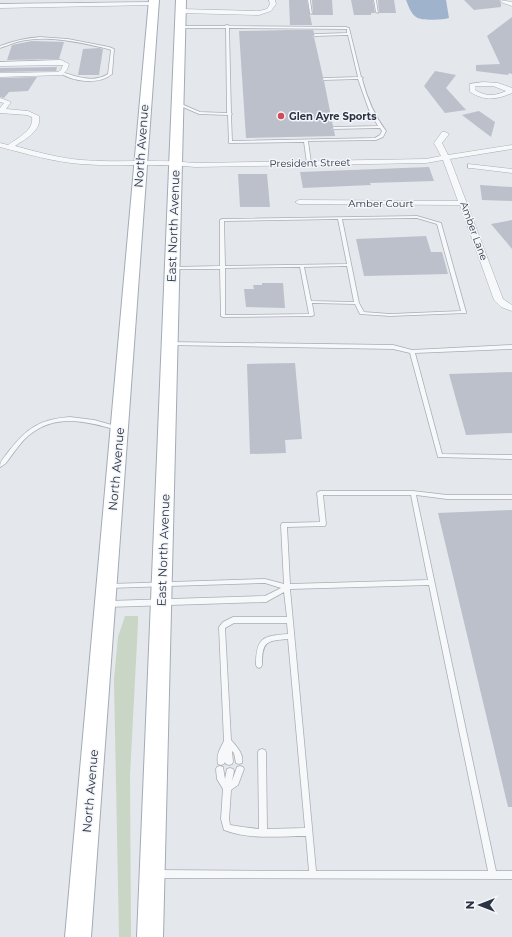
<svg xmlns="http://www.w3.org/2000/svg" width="512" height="937" viewBox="0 0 512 937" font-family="Montserrat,sans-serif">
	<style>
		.green { fill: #c9d6c5 }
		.water { fill: #9fb4cc }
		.building { fill: #bbc0ca }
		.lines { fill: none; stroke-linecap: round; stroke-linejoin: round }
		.lane-casing { stroke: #a9aeb7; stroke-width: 1.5 }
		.street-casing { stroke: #a9aeb7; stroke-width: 1 }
		.primary-casing { stroke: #a3abb8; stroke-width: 2 }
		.lane { fill: #f7f8fa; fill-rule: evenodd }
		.street { fill: #f7f8fa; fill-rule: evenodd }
		.primary { fill: #fff; fill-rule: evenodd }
		.poi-dot { fill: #d1495b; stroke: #f4f6f9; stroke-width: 1.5 }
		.labels { text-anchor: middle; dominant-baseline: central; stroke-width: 3; stroke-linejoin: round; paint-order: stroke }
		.far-poi-label { font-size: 10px; font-weight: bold; fill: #2b3445; stroke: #f4f6f9; text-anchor: start }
		.far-street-label { font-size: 10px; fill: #2b3445; stroke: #f4f6f9 }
		.street-label { font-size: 12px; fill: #2b3445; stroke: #f4f6f9 }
	</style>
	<rect width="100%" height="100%" fill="#e4e7ec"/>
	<!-- green -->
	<path class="green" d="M125,616H138V623L130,775L131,937H119L114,679L118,637Z"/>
	<!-- water -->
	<path class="water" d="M406,0H446L449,18C443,20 421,21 416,17C411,14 408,5 406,0Z"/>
	<!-- building -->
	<path class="building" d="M289,0H307L312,25H290Z
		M312,0H332L333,15H313Z
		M351,0H373L375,13H371V15H354Z
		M378,0H394L396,13H379Z
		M464,0H499L501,3V7L474,10Z
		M512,17V74L509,73L508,75L476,71V65L500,64L487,36Z
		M290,30H313L314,33L312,36L314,37L323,77L321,80L324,81L333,126L331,129L334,130L335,136L246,138L239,31Z
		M32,41L64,42L59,59L7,60L12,45Z
		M99,48L103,49L99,75H78L83,49Z
		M0,67V68L57,67L56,71L0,72Z
		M435,71L456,75L446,88L466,110L445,113L424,86Z
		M37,77L28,91L9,92L4,98L0,97V78Z
		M479,111L495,122L491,137L462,115Z
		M429,167L434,181L370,183L371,185L303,188L300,172Z
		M238,174H267L270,207H240Z
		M480,185L512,187V201L482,200Z
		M512,220V249L491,224Z
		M426,236L431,252H442L448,274L364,276L356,239Z
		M262,283H283L285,308L246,307L244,289H254L253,285H262Z
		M295,363L302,439L285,440L286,453L250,454L247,364Z
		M512,372V433L466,435L449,374Z
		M512,510V807H508L438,513Z"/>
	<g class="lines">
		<!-- lane casing -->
		<g class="lane-casing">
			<path id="lane" d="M308,0H310L312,14L310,13Z
				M374,0H376L378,13L376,12Z
				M226,25H228L229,26L346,27L349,28L361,77L363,78L362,79C367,98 374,115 386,131L383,137L376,140L308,141L311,163L309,164L307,163L304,142L229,143L228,115L199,114L176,104L179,103L200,112L227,113L226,28H180L178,27L180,26H225ZM229,28L347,29V33L315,34L313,35L315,36L348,35L358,77L324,78L322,79L324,80L358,79L369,110L378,126L334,127L332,128L334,129L380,128L382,131L380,135L375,138L232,141L231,115L232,114L231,113Z
				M40,37L68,39L109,47L114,49L112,74C99,85 74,82 60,73L62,72C77,77 94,83 108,74L111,50L108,49C82,43 54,36 27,40C17,41 9,45 0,48V46C13,41 26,38 40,37Z
				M417,216L441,223L466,312V313L390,316L360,314L355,304L312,303L314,315L312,316L223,317L221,316L220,269H173L171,268L173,267L220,266V220L222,219ZM417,218L437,224L461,311L390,314L364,312L359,303L342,219ZM338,219L347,264L225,266L224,221ZM347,266L354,302L311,301L304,267ZM300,267L309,314L225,315V268Z
				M171,342L393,345L412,350L512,345V349L415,353L442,454L512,455V459L438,457L410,353L393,349L169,345V344Z
				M70,417L94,420L119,427L120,428L117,430C86,421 55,413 28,436C19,444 13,454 6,463L2,466L0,467C0,460 5,457 9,451C27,428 40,419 70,417Z
				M320,491H413L447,495H512V499H447L416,495L496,871H512V879L158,878L155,877L154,874L155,871L158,870L309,871L306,836C279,836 250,840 224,830L221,819L223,789L217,779L216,769L217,767L220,766L223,767L225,779L227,769L230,768L233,769L234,771L232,781L237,767L240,766L243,767L244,769L238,785L231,790L229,819L230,825L243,827L259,829L258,752L259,750L262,749L265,750L266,752L267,829L305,828L288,639C266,641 262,641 262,665L261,667L259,668L257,667L256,665C256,637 263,636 288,634L287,623H234L225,628L231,740C237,747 244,754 242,763L239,764L236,763L234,753L232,751L233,762L232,764L229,765L226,764L225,762V753V762L224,764L221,765L218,764C216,755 220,749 224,741L219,627L223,622L233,617H287L284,592L266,602L108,607L106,606L105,604L106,602L108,601L265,596L281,588L265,583L109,588H107L106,586L107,584H109L265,579L284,584L281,525L282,523H284L320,522L317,493L318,492ZM323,495H411L428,580L290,584L287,527L325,526L326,524ZM429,585L488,871H316L290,589Z"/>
		</g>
		<!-- street casing -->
		<g class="street-casing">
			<path id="street" d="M269,0H275L276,4L271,11L259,15L181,13L178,11L181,9L259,11L267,9L270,4Z
				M500,0L512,2V6L503,3Z
				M155,2L156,3L153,5L0,8V4Z
				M61,60L69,64L67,70L62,75L0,77V73L58,72L61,70L63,65L0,66V62Z
				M483,82L498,83L512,88V93C496,100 485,101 470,92V84ZM475,86H493L506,91C495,96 486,97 475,90Z
				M0,98L11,102L6,109L28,111L39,116C42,131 25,139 15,146C37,152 59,158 81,160C119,163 157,159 195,163L426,159L441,156L434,143L442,132H445L449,134L442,143L448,155L512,145V149L450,159L503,299L512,305V311L501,307L494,300L460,205L299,204L295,202L299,200L458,201L443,160L426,163L195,167C157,163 119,167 81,164C54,162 27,154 0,147V143L8,145C17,138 34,131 32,117L27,115L0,113V108L4,103L0,102Z
				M468,164L512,169V173L471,168H468Z"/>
		</g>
		<!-- primary casing -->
		<g class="primary-casing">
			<path id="primary" d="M149,0H159L91,937H65Z
				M176,0H186L163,937H137Z"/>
		</g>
		<!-- lane -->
		<use href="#lane" class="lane"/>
		<!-- street -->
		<use href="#street" class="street"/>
		<!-- primary -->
		<use href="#primary" class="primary"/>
	</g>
	<!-- markers -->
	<circle class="poi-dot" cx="281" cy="116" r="4"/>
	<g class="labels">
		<!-- far-poi labels -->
		<g class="far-poi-label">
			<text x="289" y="116">Glen Ayre Sports</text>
		</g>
		<!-- far-street labels -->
		<g class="far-street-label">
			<text transform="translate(310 163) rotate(-1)">President Street</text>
			<text x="381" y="203">Amber Court</text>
			<text transform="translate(474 231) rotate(70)">Amber Lane</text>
		</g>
		<!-- street labels -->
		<g class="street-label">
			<text transform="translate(141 146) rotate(-86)">North Avenue</text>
			<text transform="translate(173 226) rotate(-88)">East North Avenue</text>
			<text transform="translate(116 469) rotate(-85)">North Avenue</text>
			<text transform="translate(163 550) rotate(-88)">East North Avenue</text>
			<text transform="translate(90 791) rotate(-85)">North Avenue</text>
		</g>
	</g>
	<!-- north arrow -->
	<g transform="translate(480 905) rotate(270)" stroke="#f4f6f9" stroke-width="3" paint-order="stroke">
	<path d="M0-3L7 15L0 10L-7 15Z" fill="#2b3445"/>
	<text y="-6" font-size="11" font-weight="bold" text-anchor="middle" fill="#2b3445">N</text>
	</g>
</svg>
